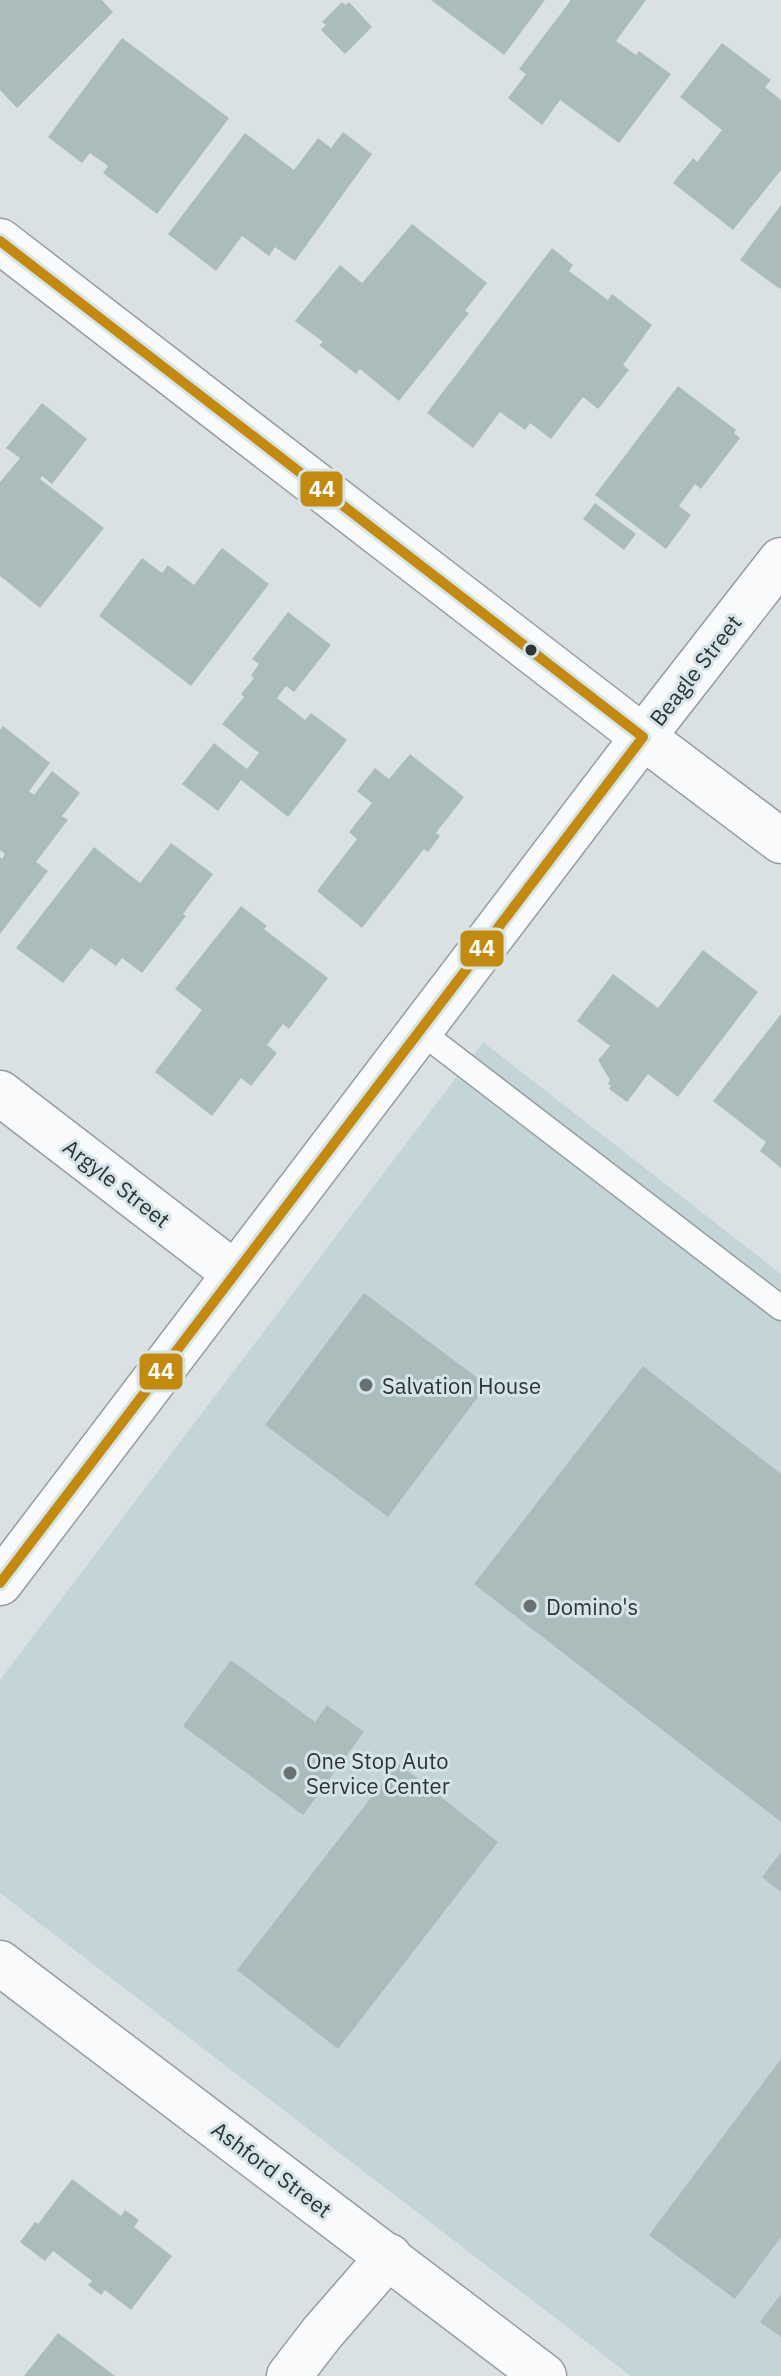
<svg xmlns="http://www.w3.org/2000/svg" width="781" height="2376" viewBox="0 0 781 2376" font-family="'IBM Plex Sans',sans-serif">
	<style>
		.built { fill: #c3d5d9 }
		.building { fill: #aabdbc }
		.lines { fill: none; stroke-linecap: round; stroke-linejoin: round }
		.lane-casing { stroke: #969d9f; stroke-width: 27 }
		.street-casing { stroke: #969d9f; stroke-width: 47 }
		.secondary-casing { stroke: #969d9f; stroke-width: 47 }
		.lane { stroke: #f9fafb; stroke-width: 24 }
		.street { stroke: #f9fafb; stroke-width: 44 }
		.secondary { stroke: #f9fafb; stroke-width: 44 }
		.bus-1-casing { stroke: #d4e4e8; stroke-width: 16 }
		.bus-1 { stroke: #c48a0d; stroke-width: 10 }
		.bus-dot { fill: #2d3435; stroke: #d4e4e8; stroke-width: 3 }
		.poi-dot { fill: #697172; stroke: #d4e4e8; stroke-width: 3 }
		.labels { text-anchor: middle; dominant-baseline: central; stroke-width: 6; stroke-linejoin: round; paint-order: stroke }
		.street-label { font-size: 22px; fill: #2d3435; stroke: #d4e4e8 }
		.poi-label { font-size: 22px; fill: #2d3435; stroke: #d4e4e8; text-anchor: start }
		.line-badge { stroke: #d4e4e8; stroke-width: 3 }
		.badge-label { font-size: 22px; text-anchor: middle; font-weight: bold; fill: #fff }
	</style>
	<rect width="100%" height="100%" fill="#d9e1e4"/>
	<!-- built -->
	<path class="built" d="M483,1042L781,1274V2376H631L0,1893V1680Z"/>
	<!-- building -->
	<path class="building" d="M0,0H102L113,12L17,108L0,90Z
		M431,0H545L504,55Z
		M571,0H646L616,41L636,55L639,51L671,74L619,143L560,100L542,125L508,98L526,74L519,69Z
		M342,2L345,5L349,2L372,27L345,54L321,30L326,25L322,22Z
		M122,38L229,118L157,214L103,173L108,166L90,153L82,163L48,137Z
		M722,43L771,80L765,87L781,100V170L733,230L673,183L693,158L697,162L722,130L680,97Z
		M343,132L372,154L295,261L275,247L269,256L242,236L216,271L168,234L245,133L294,170L318,138L331,148Z
		M781,205V288L780,289L740,260Z
		M412,224L487,283L465,311L469,313L399,401L360,369L356,374L319,345L323,342L295,321L340,265L362,283Z
		M552,248L573,265L569,271L608,300L612,294L652,325L623,365L629,370L598,409L583,397L551,439L530,423L525,430L500,412L473,448L427,413Z
		M678,386L736,430L734,433L740,438L701,489L695,484L679,506L691,515L666,549L595,495Z
		M42,403L87,439L52,484L42,476L40,479L104,528L40,608L0,576V482L20,458L6,448Z
		M595,503L636,534L624,550L583,519Z
		M222,548L269,584L191,686L99,616L142,558L162,573L168,565L194,585Z
		M288,612L331,645L294,692L286,686L277,698L305,720L311,713L347,740L288,817L241,780L218,811L182,784L214,743L247,769L259,753L222,724L244,697L241,694L254,678L251,675L259,664L252,659Z
		M3,726L50,763L29,791L34,795L52,771L80,793L62,816L68,820L36,862L48,871L0,934V857L2,859L5,854L0,850V730Z
		M410,754L464,797L436,833L440,836L428,852L424,849L362,928L317,891L357,839L349,832L372,803L357,791L375,768L389,779Z
		M171,843L213,874L183,914L186,916L142,973L122,958L116,966L91,948L63,983L16,948L94,847L140,883Z
		M241,906L267,926L264,929L328,978L289,1029L283,1024L267,1045L277,1053L251,1086L241,1078L212,1116L155,1072L202,1010L175,989Z
		M703,950L758,992L678,1097L648,1074L627,1102L609,1089L611,1086L608,1084L610,1080L598,1060L610,1046L577,1021L613,974L658,1008Z
		M781,1014V1168L760,1151L766,1142L713,1101Z
		M364,1293L487,1385L388,1517L265,1425Z
		M643,1366L781,1474V1822L474,1584Z
		M231,1660L315,1722L327,1705L364,1732L303,1815L183,1726Z
		M398,1763L498,1842L338,2049L237,1970Z
		M781,1852V1892L762,1877Z
		M781,2059V2237L735,2299L649,2235Z
		M72,2179L121,2216L125,2210L139,2220L134,2227L172,2256L131,2310L105,2290L101,2295L88,2285L92,2281L53,2251L45,2261L20,2242L35,2222L38,2224Z
		M781,2294V2337L760,2322Z
		M58,2333L115,2376H24Z"/>
	<g class="lines">
		<!-- lane casing -->
		<g class="lane-casing">
			<path id="lane" d="M420,1031L781,1308"/>
		</g>
		<!-- street casing -->
		<g class="street-casing">
			<path id="street" d="M643,737L781,841
				M0,1093L234,1273
				M289,2376L322,2333L389,2256"/>
		</g>
		<!-- secondary casing -->
		<g class="secondary-casing">
			<path id="secondary" d="M0,241L643,737
				M0,1583L643,737L781,560
				M0,1963L544,2376"/>
		</g>
		<!-- lane -->
		<use href="#lane" class="lane"/>
		<!-- street -->
		<use href="#street" class="street"/>
		<!-- secondary -->
		<use href="#secondary" class="secondary"/>
		<!-- bus-1 casing -->
		<g class="bus-1-casing">
			<path id="bus-1" d="M0,241L643,737
				M0,1583L643,737"/>
		</g>
		<!-- bus-1 -->
		<use href="#bus-1" class="bus-1"/>
	</g>
	<!-- markers -->
	<circle class="bus-dot" cx="531" cy="650" r="7"/>
	<g class="poi-dot">
		<circle cx="366" cy="1385" r="8"/>
		<circle cx="530" cy="1606" r="8"/>
		<circle cx="290" cy="1773" r="8"/>
	</g>
	<g class="labels">
		<!-- street labels -->
		<g class="street-label">
			<text transform="translate(695 670) rotate(-52)">Beagle Street</text>
			<text transform="translate(117 1183) rotate(38)">Argyle Street</text>
			<text transform="translate(272 2169) rotate(37)">Ashford Street</text>
		</g>
		<!-- poi labels -->
		<g class="poi-label">
			<text x="382" y="1385">Salvation House</text>
			<text x="546" y="1606">Domino's</text>
			<text x="306" y="1760">One Stop Auto<tspan x="306" dy="25">Service Center</tspan></text>
		</g>
	</g>
	<g class="line-badge">
		<rect x="299" y="470" width="45" height="38" rx="8" fill="#c48a0d"/>
		<rect x="459" y="929" width="46" height="39" rx="8" fill="#c48a0d"/>
		<rect x="138" y="1352" width="46" height="39" rx="8" fill="#c48a0d"/>
	</g>
	<g class="badge-label">
		<text x="322" y="497">44</text>
		<text x="482" y="956">44</text>
		<text x="161" y="1379">44</text>
	</g>
</svg>
